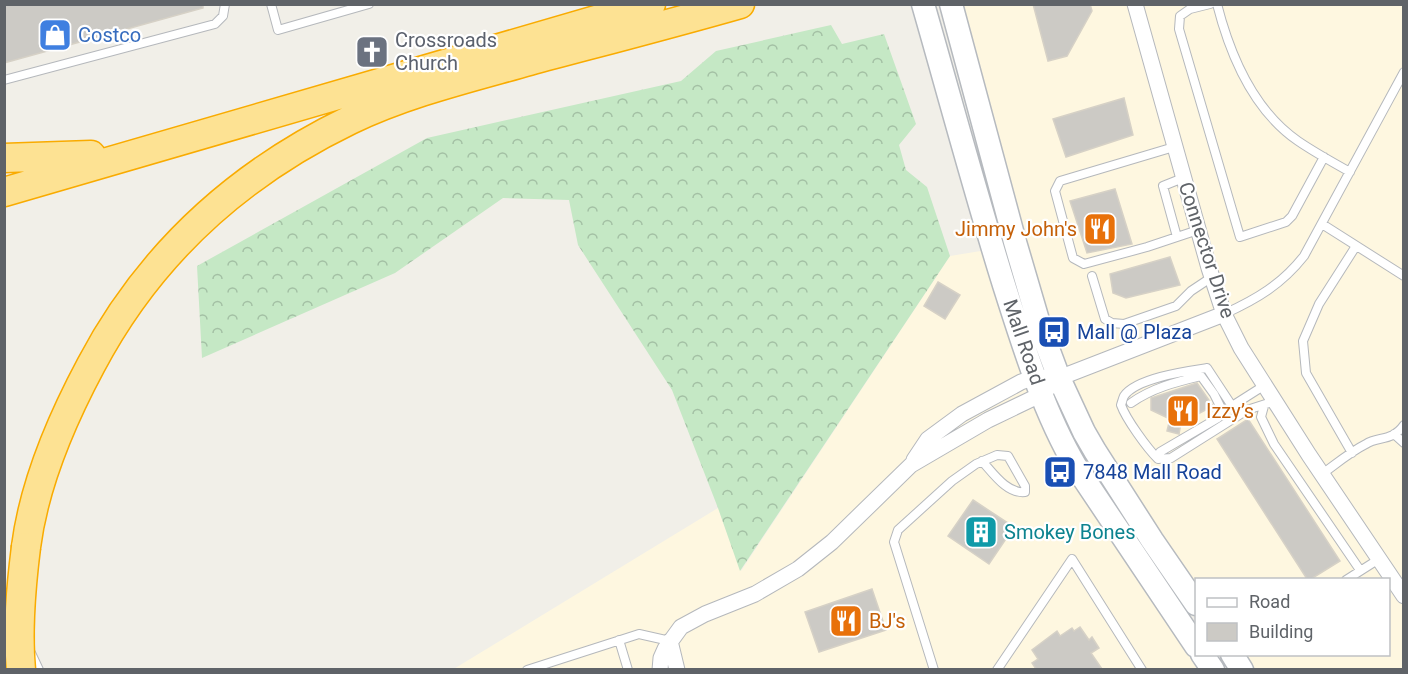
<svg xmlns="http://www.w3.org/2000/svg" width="1408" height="674" viewBox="0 0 1408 674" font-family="Roboto,sans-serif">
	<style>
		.commercial { fill: #fef7e0 }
		.forest { fill: url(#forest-crowns) }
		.building { fill: #cccac5; stroke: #d6d1c6; stroke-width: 1.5 }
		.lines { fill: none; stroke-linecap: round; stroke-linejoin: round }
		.lane-casing { stroke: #b5b8bc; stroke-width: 10 }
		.street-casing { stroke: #b5b8bc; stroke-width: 17 }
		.secondary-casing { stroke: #b6babf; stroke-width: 25 }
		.highway-casing { stroke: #f9ab00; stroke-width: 31 }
		.lane { stroke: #fff; stroke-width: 8 }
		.street { stroke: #fff; stroke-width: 15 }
		.secondary { stroke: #fff; stroke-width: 22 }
		.highway { stroke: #fde293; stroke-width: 28 }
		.highway-bridge-casing { stroke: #f9ab00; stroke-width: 31; stroke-linecap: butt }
		.highway-bridge { stroke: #fde293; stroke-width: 28 }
		.labels { text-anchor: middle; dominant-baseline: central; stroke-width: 4.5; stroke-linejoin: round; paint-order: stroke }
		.shop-label { font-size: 20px; fill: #366cbe; stroke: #fff; text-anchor: start }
		.worship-label { font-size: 20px; fill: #5b616d; stroke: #fff; text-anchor: start }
		.food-label { font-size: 20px; fill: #c56008; stroke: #fff; text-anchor: start }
		.street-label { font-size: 20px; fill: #5f6368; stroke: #fff }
		.transit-label { font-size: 20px; fill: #164399; stroke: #fff; text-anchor: start }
		.culture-label { font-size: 20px; fill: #0d838f; stroke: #fff; text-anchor: start }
	</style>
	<defs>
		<pattern id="forest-crowns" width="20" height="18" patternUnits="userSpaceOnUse" patternTransform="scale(1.5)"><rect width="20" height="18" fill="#c5e8c5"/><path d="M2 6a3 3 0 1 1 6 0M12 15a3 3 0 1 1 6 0" fill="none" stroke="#a3c0a4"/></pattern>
	</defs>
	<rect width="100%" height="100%" fill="#f1efe8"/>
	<!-- commercial -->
	<path class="commercial" d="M951,5H1403V669H1242L1232,655L1388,654V580H1196V604L1084,432Z
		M993,249L1068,454L1213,670H452L718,508L741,571L950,256Z"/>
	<!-- forest -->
	<path class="forest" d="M831,25L842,44L884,34L916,124L899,145L906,170L927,187L950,256L740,571L718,508L672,390L578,245L569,200L503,198L395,273L202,358L197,266L427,138L681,81L716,51Z"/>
	<!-- building -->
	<path class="building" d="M4,4H203V8L4,63Z
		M1033,4H1090L1092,11L1067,56L1048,61Z
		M1124,98L1133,135L1066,157L1053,119Z
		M1115,189L1132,244L1087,253L1070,201Z
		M1170,257L1180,285L1126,298L1113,293L1110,274Z
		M938,282L960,295L945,319L924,306Z
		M1197,383L1213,406L1181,423L1179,434L1167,431L1170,419L1151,410V398Z
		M1248,419L1340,561L1311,579H1307L1217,439Z
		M973,500L1014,527L989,564L948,536Z
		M872,589L886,630L819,652L805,612Z
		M1080,627L1089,640L1092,637L1099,648L1091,653L1102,669H1036L1032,663L1038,659L1032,650L1057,631L1060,636L1072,628L1074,631Z"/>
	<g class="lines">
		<!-- lane casing -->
		<g class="lane-casing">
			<path id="lane" d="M271,4L278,30L369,4
				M1210,4L1190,9L1180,16L1179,29L1240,237L1286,222L1292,216L1324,157
				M1217,4C1230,55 1253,110 1298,141C1314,152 1332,162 1350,172
				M4,80L215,24L223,16L225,4
				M1174,147L1060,181L1055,191L1073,258L1084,264L1147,247L1198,230
				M1322,224L1404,276
				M1177,237L1163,186L1183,178
				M1092,276L1105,319L1112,323L1124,324L1176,306L1191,291L1212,277
				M1224,314C1257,299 1282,284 1304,256L1404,72
				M1265,385L1232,406L1207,368C1187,371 1136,378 1124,396C1123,398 1122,402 1121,405C1126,419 1147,448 1158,459L1171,458L1247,410L1275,401
				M1131,403C1152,388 1176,382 1201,376L1214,394L1221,408L1218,418L1160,452
				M1264,406L1261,417L1274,444L1360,570
				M1394,434L1404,443
				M1352,453L1306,373L1303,341L1319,304L1356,246
				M1322,474C1336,464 1350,452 1366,444C1378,436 1392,442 1404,425
				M1346,580L1379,559
				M619,640L628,670
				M31,653L39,670
				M527,670L639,634L670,641
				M934,670L894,542L898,530L952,481L976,464L997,455L1008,456L1025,486V492C1007,494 993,473 982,461
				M997,670L1072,559L1142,670"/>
		</g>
		<!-- street casing -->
		<g class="street-casing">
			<path id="street" d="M1135,4L1209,268L1224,314L1241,348L1309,455L1404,596
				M914,460L928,439L962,414L1021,382L1035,377L1059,378L1224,314
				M670,641L677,670
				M660,670L661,658L665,649L681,627L705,614L755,594L798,569L832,542L911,465L988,420L1042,394L1059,378"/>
		</g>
		<!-- secondary casing -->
		<g class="secondary-casing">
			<path id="secondary" d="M923,4C950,98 975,192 1004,285C1023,345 1044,413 1076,467L1196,646
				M951,4L1015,242L1040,327L1059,378L1084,432L1095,451L1152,540L1196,604
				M1202,654L1213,670
				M1232,654L1242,670"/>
		</g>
		<!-- highway casing -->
		<g class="highway-casing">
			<path id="highway" d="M4,158L91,155
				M4,192L651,4
				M26,547C34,484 61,421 91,365C149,255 238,174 350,120C406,93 469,78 529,61C600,42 670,24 740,4"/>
		</g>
		<!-- lane -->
		<use href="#lane" class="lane"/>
		<!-- street -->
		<use href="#street" class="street"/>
		<!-- secondary -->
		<use href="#secondary" class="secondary"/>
		<!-- highway -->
		<use href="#highway" class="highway"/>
		<!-- highway-bridge casing -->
		<g class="highway-bridge-casing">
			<path id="highway-bridge" d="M21,670C17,629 21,587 26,547"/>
		</g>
		<!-- highway-bridge -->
		<use href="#highway-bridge" class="highway-bridge"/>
	</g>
	<!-- icons -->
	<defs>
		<g id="shop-square" transform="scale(1.725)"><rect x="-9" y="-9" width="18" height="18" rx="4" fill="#3f7fe0" stroke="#fff"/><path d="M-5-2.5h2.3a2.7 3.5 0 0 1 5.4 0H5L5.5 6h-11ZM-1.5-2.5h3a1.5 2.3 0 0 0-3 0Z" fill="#fff"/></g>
		<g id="church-square" transform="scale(1.725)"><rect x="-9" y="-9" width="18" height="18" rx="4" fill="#6b7280" stroke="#fff"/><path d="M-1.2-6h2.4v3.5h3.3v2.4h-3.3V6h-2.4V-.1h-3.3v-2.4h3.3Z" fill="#fff"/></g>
		<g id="restaurant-square" transform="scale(1.725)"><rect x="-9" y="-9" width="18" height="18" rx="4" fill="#e8710a" stroke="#fff"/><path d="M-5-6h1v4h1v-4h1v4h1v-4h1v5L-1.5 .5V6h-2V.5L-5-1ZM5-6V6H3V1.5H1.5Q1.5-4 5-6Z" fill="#fff"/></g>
		<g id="bus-square" transform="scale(1.725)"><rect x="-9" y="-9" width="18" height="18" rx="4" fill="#1a4fb4" stroke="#fff"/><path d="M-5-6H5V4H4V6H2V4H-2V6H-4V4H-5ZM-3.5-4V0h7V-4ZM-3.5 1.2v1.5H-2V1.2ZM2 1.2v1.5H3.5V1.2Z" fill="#fff"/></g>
		<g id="building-square" transform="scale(1.725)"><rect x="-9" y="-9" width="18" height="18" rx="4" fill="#0f9aa8" stroke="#fff"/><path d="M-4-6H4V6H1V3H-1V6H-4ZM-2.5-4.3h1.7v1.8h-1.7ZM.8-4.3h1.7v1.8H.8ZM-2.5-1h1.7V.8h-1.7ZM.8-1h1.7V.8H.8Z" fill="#fff"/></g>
	</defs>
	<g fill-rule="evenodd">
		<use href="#shop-square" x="55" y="35"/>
		<use href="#church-square" x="372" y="52"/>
		<use href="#restaurant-square" x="1100" y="229"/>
		<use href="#bus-square" x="1054" y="332"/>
		<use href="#restaurant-square" x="1183" y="411"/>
		<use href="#bus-square" x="1060" y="472"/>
		<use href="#building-square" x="981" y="532"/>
		<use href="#restaurant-square" x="846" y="621"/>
	</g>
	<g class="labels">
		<!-- shop labels -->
		<g class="shop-label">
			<text x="78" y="35">Costco</text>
		</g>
		<!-- worship labels -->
		<g class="worship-label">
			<text x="395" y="40">Crossroads<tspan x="395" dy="23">Church</tspan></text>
		</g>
		<!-- food labels -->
		<g class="food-label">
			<text x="1077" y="229" text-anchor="end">Jimmy John's</text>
			<text x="1206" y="411">Izzy’s</text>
			<text x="869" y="621">BJ's</text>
		</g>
		<!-- street labels -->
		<g class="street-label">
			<text transform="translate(1207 250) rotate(72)">Connector Drive</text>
			<text transform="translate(1024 342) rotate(71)">Mall Road</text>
		</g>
		<!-- transit labels -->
		<g class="transit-label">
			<text x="1077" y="332">Mall @ Plaza</text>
			<text x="1083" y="472">7848 Mall Road</text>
		</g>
		<!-- culture labels -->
		<g class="culture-label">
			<text x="1004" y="532">Smokey Bones</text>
		</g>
	</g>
	<!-- border -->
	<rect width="1408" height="674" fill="none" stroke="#5f6368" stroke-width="12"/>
	<!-- legend -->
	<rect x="1195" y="578" width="195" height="78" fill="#ffffff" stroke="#bfc1c3" stroke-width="1.5"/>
	<rect x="1207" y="598" width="30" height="9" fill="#ffffff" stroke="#bfc1c3" stroke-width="1.5"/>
	<text x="1249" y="608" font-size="18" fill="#5f6368">Road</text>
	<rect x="1207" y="623" width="30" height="18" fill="#cccac5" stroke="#bfc1c3" stroke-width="1.5"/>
	<text x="1249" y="638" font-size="18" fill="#5f6368">Building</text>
</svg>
